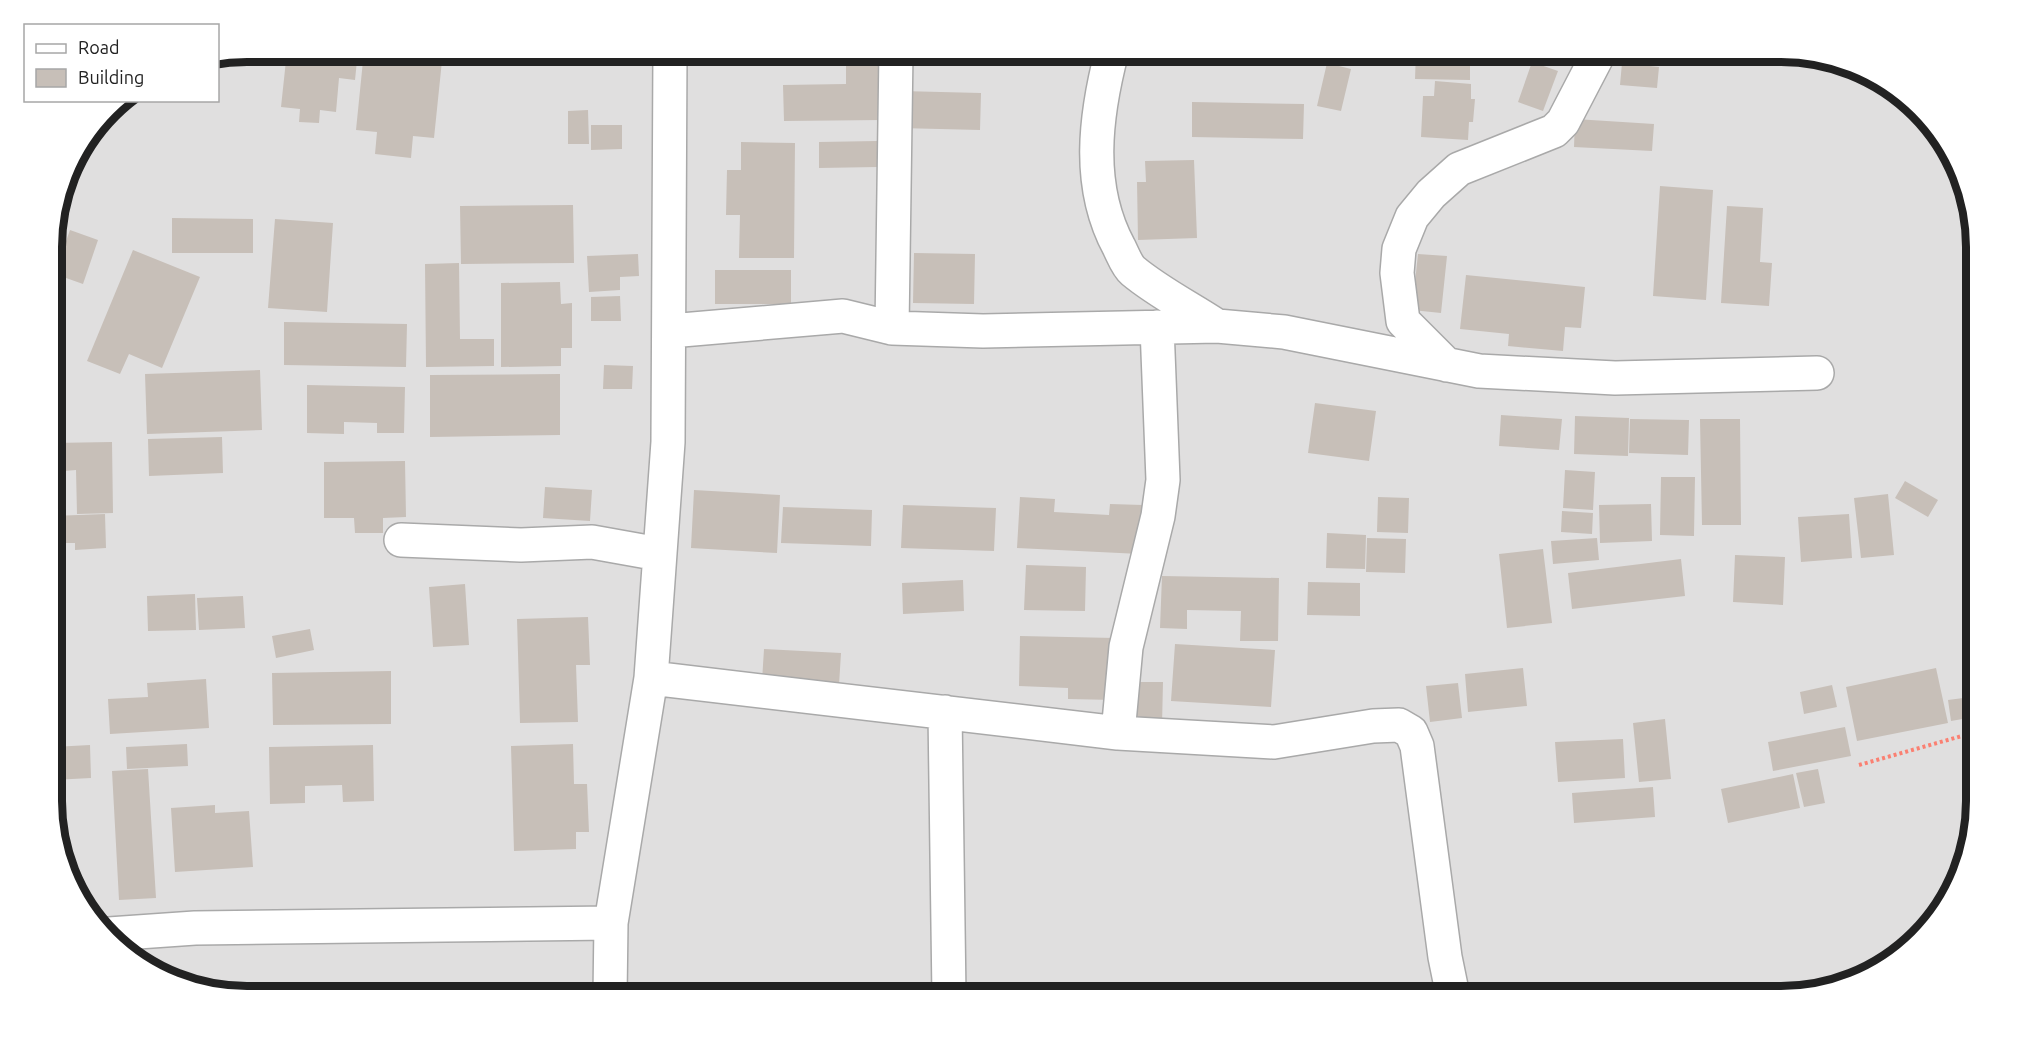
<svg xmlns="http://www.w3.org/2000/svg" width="2027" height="1047" viewBox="0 0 2027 1047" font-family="Ubuntu,sans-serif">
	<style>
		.residential { fill: #e0dfdf }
		.building { fill: #c7bfb8 }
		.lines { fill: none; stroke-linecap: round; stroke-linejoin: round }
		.minor-casing { stroke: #a9a9a9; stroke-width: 36 }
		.path { stroke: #fa8072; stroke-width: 4; stroke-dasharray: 3 3; stroke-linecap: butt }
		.minor { stroke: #fff; stroke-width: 33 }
		.rim { fill: none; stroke: #222; stroke-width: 8 }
	</style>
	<rect width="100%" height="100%" fill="#f2efe9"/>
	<!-- residential -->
	<path class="residential" d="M246,51H1781L1867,71L1936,128L1974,221L1976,801L1956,887L1889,963L1793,996H246L160,976L91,919L53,827L51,233L71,160L117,101L218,100V57Z"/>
	<!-- building -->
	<path class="building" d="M287,51H358L355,80L339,78L336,112L320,110L319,123L299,122L300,109L281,107Z
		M364,51H443L434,138L413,136L411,158L375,154L377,132L356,130Z
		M1416,51H1470V80L1415,79Z
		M881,62L882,120L784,121L783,85L846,84V63Z
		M1532,62L1558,71L1543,111L1518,102Z
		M1327,63L1351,69L1341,111L1317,106Z
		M1622,63L1659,67L1657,88L1620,85Z
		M1435,81L1471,84V99H1475L1473,122H1469L1468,140L1421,137L1423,96H1434Z
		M901,91L981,93L980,130L899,128Z
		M1192,102L1304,104L1303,139L1192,137Z
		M588,110L589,144H568V111Z
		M1575,119L1654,124L1652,151L1574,147Z
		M591,125H622V149L591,150Z
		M877,141V167L819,168V142Z
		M741,142L795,143L794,258H739L740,215H726L727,170H741Z
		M1194,160L1197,238L1138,240L1137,182H1146L1145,161Z
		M1660,186L1713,190L1706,300L1653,296Z
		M573,205L574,263L461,264L460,206Z
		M1727,206L1763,208L1760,262L1772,263L1769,306L1721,303Z
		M172,218L253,219V253H172Z
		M275,219L333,223L327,312L268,308Z
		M70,230L98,240L83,284L52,273L51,239L65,244Z
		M133,250L200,277L162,368L129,354L120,374L87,361Z
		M914,253L975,254L974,304L913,303Z
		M638,254L639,276L620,277V290L589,292L587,256Z
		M1418,254L1447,256L1441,313L1412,310Z
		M459,263L460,339H494V366L426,367L425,264Z
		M715,270H791V304H715Z
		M1466,275L1585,287L1581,328L1565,327L1563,351L1508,346L1509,334L1460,329Z
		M560,282L561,304L572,303V348H561V366L501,367V283Z
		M620,296L621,321H591V297Z
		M284,322L407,324L406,367L284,365Z
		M604,365L633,366L632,389H603Z
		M260,370L262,430L147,434L145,374Z
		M560,374V435L430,437V375Z
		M307,385L405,387L404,433H377V423L344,422V434L307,433Z
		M1315,403L1376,411L1369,461L1308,453Z
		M1501,415L1562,419L1559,450L1499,446Z
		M1575,416L1629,418L1628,456L1574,454Z
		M1630,419L1689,420L1688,455L1629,453Z
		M1700,419H1740L1741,525H1702Z
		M222,437L223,473L149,476L148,439Z
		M112,442L113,513L77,514L76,470L64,471V491H52V443Z
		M405,461L406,517L383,518V533H355L354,518H324V462Z
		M1565,470L1595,472L1593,510L1563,508Z
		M1661,477H1695L1694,536L1660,535Z
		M1905,481L1938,500L1928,517L1895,498Z
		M545,487L592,490L590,521L543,518Z
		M694,490L780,495L777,553L691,548Z
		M1888,494L1894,555L1861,558L1854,498Z
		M1020,497L1055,499L1054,512L1109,515L1110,504L1143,505L1140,554L1017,548Z
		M1378,497L1409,498L1408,533L1377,532Z
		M1651,504L1652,541L1600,543L1599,505Z
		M903,505L996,508L994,551L901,548Z
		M783,507L872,510L871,546L781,543Z
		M1562,511L1593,513L1592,534L1561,532Z
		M105,514L106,548L75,550V543H52V516Z
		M1849,514L1852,558L1801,562L1798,517Z
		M1327,533L1366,535L1365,569L1326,568Z
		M1367,538L1406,539L1405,573L1366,572Z
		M1597,538L1599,560L1553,564L1551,541Z
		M1543,549L1552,623L1507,628L1499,554Z
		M1735,555L1785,557L1783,605L1733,602Z
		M1681,559L1685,596L1572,609L1568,573Z
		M1026,565L1086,567L1085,611L1024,610Z
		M1162,576L1279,578L1278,641H1240L1241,611L1187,610V629L1160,628Z
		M963,580L964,611L903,614L902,583Z
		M1308,582L1360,583V616L1307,615Z
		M465,584L469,645L433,647L429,587Z
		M195,594L196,630L148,631L147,596Z
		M243,596L245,628L199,630L197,598Z
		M588,617L590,665H576L578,722L520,723L517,619Z
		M310,629L314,650L276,658L272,636Z
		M1020,636L1115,638L1114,700L1068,699V688L1019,686Z
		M1175,644L1275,650L1271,707L1171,701Z
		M764,649L841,653L839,685L762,681Z
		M1523,668L1527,706L1468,712L1465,674Z
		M1936,668L1948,723L1857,741L1846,687Z
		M391,671V724L273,725L272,673Z
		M206,679L209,728L110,734L108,699L148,697L147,683Z
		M1132,682H1163L1162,725L1131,724Z
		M1458,683L1462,718L1430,722L1426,686Z
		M1832,685L1837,707L1804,714L1800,692Z
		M1971,697L1974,717L1951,721L1948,700Z
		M1665,719L1671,779L1639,782L1633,723Z
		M1845,727L1851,756L1773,771L1768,742Z
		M1623,739L1625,778L1558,782L1555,742Z
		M187,744L188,766L127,769L126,747Z
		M573,744L574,784H587L589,832H576V849L514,851L511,746Z
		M90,745L91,778L53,780V747Z
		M373,745L374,801L343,802L342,785L305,786V803L270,804L269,747Z
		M148,769L156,898L119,900L112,771Z
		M1818,769L1825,803L1804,807L1796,773Z
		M1793,774L1800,808L1728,823L1721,789Z
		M1653,787L1655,817L1574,823L1572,793Z
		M215,805V813L249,811L253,867L175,872L171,808Z"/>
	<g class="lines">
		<!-- minor casing -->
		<g class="minor-casing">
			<path id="minor" d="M1112,51C1095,116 1086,186 1119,247C1123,255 1127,266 1133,271C1158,292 1190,308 1217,326
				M892,328L896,51
				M670,331L843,316L892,328L983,331L1217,326L1284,332L1479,371L1615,378L1817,373
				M1447,365L1403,321L1397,273L1399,249L1412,217L1431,194L1459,169L1554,131L1563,122L1600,51
				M401,540L521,545L592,542L659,554
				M651,678L1118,733L1274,742L1373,726L1399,725L1411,732L1417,746L1445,957L1453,996
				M945,712L949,996
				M1118,733L1126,647L1158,516L1163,480L1157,327
				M109,934L195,928L611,923L651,678L668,442L670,51
				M610,996L611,923"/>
		</g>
		<!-- path -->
		<path class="path" d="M1859,765L1976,732"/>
		<!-- minor -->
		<use href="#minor" class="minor"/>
	</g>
	<!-- crop -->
	<path d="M0 0H2027V1047H0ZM247 62H1781A185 185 0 0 1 1966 247V801A185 185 0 0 1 1781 986H247A185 185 0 0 1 62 801V247A185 185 0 0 1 247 62Z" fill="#fff" fill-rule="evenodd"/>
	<path class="rim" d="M247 62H1781A185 185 0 0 1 1966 247V801A185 185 0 0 1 1781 986H247A185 185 0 0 1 62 801V247A185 185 0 0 1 247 62Z"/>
	<!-- legend -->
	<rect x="24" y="24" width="195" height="78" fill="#ffffff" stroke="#a7a7a7" stroke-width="1.5"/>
	<rect x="36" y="44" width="30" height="9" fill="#ffffff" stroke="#a7a7a7" stroke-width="1.5"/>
	<text x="78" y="54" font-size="18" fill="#222222">Road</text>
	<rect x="36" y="69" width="30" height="18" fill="#c7bfb8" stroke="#a7a7a7" stroke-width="1.5"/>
	<text x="78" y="84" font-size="18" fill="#222222">Building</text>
</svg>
